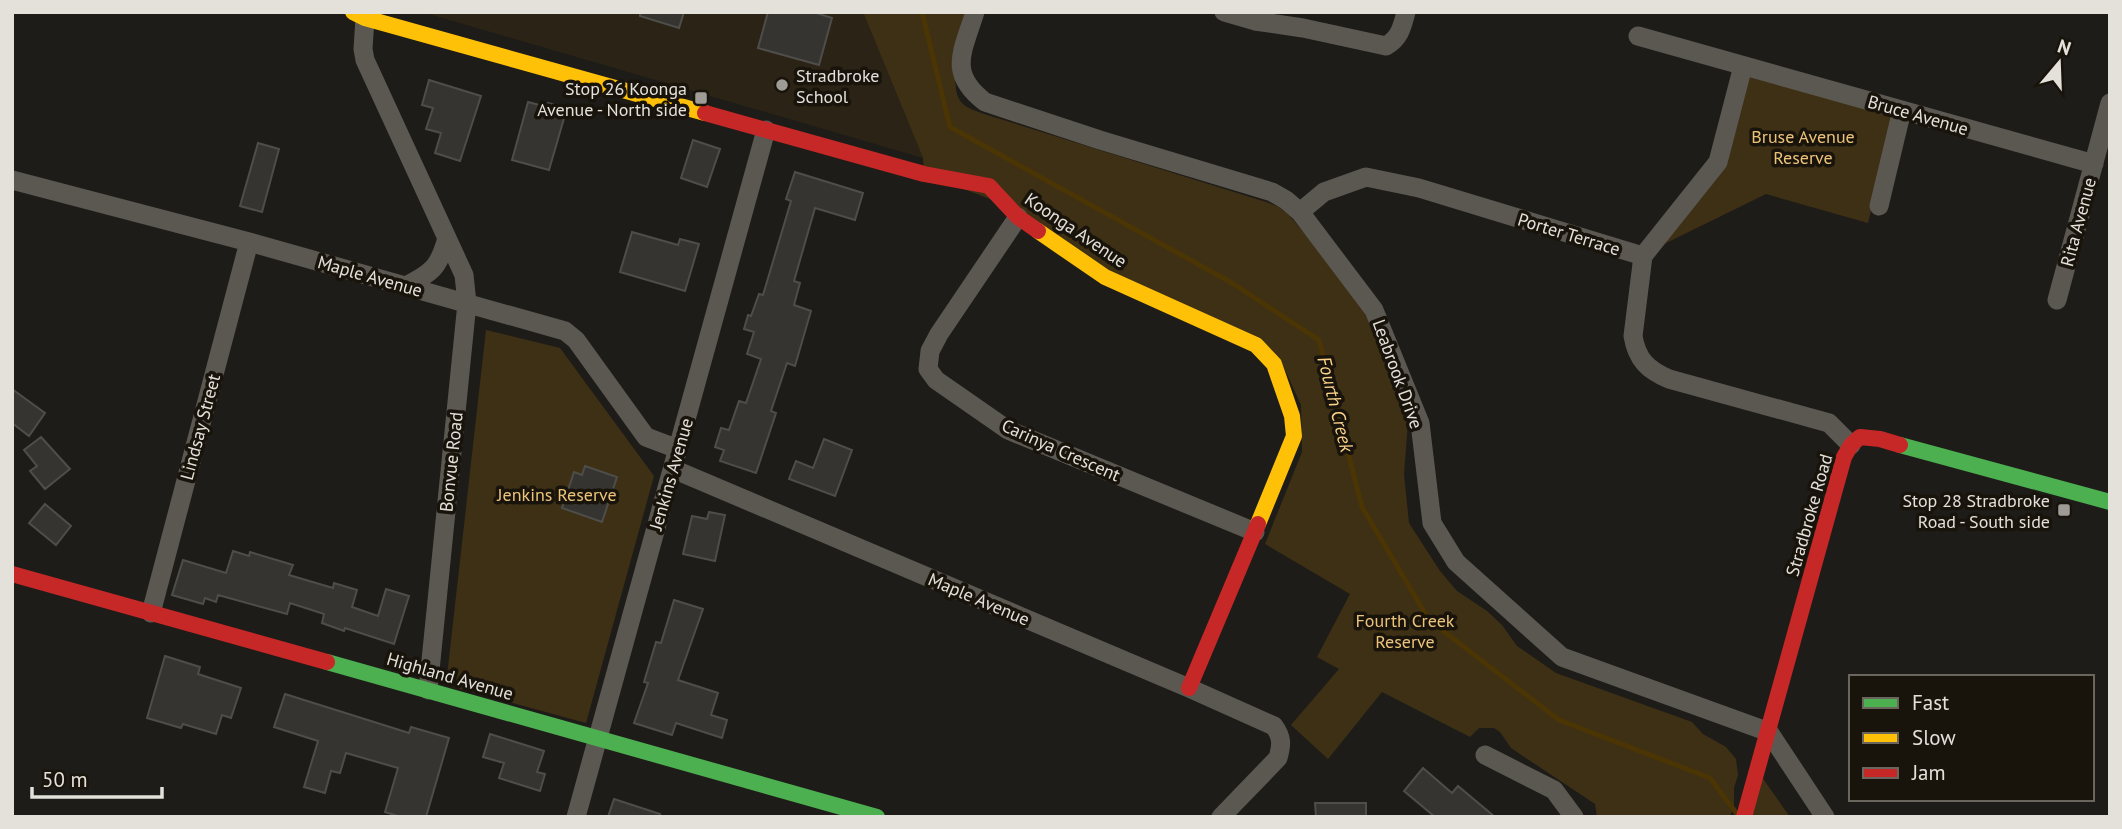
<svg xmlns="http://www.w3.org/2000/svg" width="2122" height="829" viewBox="0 0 2122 829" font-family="'PT Sans',sans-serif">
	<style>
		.built { fill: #2b2315 }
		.green { fill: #3e3015 }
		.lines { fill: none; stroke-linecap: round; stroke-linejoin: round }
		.stream { stroke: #4b3504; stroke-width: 5 }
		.building { fill: #363430; stroke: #4f4d4a; stroke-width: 2 }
		.street { stroke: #5b5852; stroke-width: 19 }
		.fast { stroke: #4caf50; stroke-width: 16 }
		.slow { stroke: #ffc107; stroke-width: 16 }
		.jam { stroke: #c62828; stroke-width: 16 }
		.poi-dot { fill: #9f9b96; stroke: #19140b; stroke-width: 2.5 }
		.labels { text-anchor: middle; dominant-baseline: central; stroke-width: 7; stroke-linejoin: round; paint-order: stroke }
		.poi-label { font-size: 18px; fill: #e4e0da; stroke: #19140b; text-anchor: end }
		.street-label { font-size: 18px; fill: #e4e0da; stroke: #19140b }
		.park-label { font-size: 18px; fill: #ecc37a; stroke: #19140b }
		.water-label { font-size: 19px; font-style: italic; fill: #fdd38a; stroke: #19140b }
	</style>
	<rect width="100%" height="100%" fill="#1e1c18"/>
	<!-- built -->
	<path class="built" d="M422,12H863L923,158Z"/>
	<!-- green -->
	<path class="green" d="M863,12H972C966,33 944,87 963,104C968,109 977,111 984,114L1266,202L1279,207L1289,215L1370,312L1402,392L1408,422L1404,474L1409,523L1440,571L1457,591L1487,611L1502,625L1517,646L1556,673L1692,722L1703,734L1726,747L1736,759L1738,775L1734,788V804L1730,817H1597L1595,804L1511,748L1500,732L1494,728H1479L1470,737L1382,692L1328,759L1291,725L1339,669L1317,657L1350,594L1265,544L1302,452L1301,405L1279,357L1105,277L1006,205L924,174L923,158Z
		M1746,72L1895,114L1868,223L1766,194L1656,248L1724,163Z
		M486,330L560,348L654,476L586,723L446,685Z
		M1759,773L1790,817H1748Z"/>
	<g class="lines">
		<!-- stream -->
		<path class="stream" d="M922,12L950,127L1232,283L1319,340L1362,507L1429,620L1559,720L1710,778L1737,814"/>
	</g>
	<!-- building -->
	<path class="building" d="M640,12H684L679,28L640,16Z
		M768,12H813L832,18L819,65L758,48Z
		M429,80L481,96L460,161L435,153L441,133L426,129L433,108L422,105Z
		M528,102L547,107L548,103L567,108L549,170L512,160Z
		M693,140L720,149L707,187L681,178Z
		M258,143L279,149L262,212L240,206Z
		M795,172L863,193L855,220L815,208L794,281L800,283L794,305L811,311L795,366L787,363L771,411L776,413L756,473L720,461L724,450L715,447L721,428L729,430L739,401L746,403L761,359L747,354L754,332L744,329L748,315L751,316L759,294L763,295L791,201L786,199Z
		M632,232L678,245L680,239L699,244L685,291L620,272Z
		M12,389L45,413L29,436L12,423Z
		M41,437L70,469L45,489L30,471L37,466L24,450Z
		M824,439L852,450L835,496L789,479L796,461L813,468Z
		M585,466L617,477L602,522L562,508L574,472L582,475Z
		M45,504L71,526L56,545L29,523Z
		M709,512L725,515L715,561L683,554L692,516L707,519Z
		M233,551L249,556L250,552L293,565L289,575L333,588L334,583L357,590L352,607L378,616L386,589L409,596L394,644L345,628L344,631L322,623L324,614L290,603L287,614L218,595L216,602L205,598L203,604L172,595L183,560L226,573Z
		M674,600L703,609L678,680L718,693L711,715L727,720L722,738L676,723L672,735L634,723L648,683L644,682L656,642L661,643Z
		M165,656L200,667L198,674L241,688L231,718L222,715L216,734L183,724L181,728L147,718Z
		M285,694L409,733L411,727L449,738L426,817H401L385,812L398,768L346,753L340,773L331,771L325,793L304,787L318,741L274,727Z
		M490,734L544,751L537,772L545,774L540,791L499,778L504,763L483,757Z
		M1423,768L1452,793L1458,786L1495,817H1435L1404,791Z
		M614,799L660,814V817H608Z
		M1315,803H1366V817H1316Z"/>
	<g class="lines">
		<!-- street -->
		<path class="street" d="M975,12C963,51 947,73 985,102L1100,140L1272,192L1286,200L1300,212L1374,310L1420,423L1432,523L1456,562L1562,657L1769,732L1825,817
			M1224,12L1255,21L1303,28L1386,46C1400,38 1402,27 1406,12
			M365,18L363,49L365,60L464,275L467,303L428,690
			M1638,36L2094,164
			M12,180L249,242L565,331L576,340L646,437L678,449
			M1879,206L1902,110
			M1300,212L1324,192L1366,177L1419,188L1643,256L1633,336C1637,360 1648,370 1669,379L1829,423L1851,445
			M1018,217L939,334L930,351L928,369L936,380L1008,430L1255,532
			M1643,256L1718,162L1743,66
			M406,286C433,272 439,267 447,238
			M2057,300L2110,103
			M673,469L1189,688L1274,726C1282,737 1282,744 1278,758L1221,817
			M151,613L249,242
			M1485,755L1554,790L1574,817
			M576,817L766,130"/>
		<!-- fast -->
		<path class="fast" d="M1900,445L2110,502
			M327,662L877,817"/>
		<!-- slow -->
		<path class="slow" d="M353,12L365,18L705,113
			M1038,231L1105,277L1256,345L1274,364L1292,416L1294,436L1258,524"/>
		<!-- jam -->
		<path class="jam" d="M705,113L924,174L989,186L1018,217L1038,231
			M12,574L327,662
			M1189,688L1258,524
			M1744,817L1844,457L1851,445L1860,437L1880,439L1900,445"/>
	</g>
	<!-- markers -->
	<g class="poi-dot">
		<circle cx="782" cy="85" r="7"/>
		<rect x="694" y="91" width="14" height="14" rx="3.5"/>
		<rect x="2057" y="503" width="14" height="14" rx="3.5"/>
	</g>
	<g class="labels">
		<!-- poi labels -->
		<g class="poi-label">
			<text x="796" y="75" text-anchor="start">Stradbroke<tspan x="796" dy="21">School</tspan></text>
			<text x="687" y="88">Stop 26 Koonga<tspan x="687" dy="21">Avenue - North side</tspan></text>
			<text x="2050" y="500">Stop 28 Stradbroke<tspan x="2050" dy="21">Road - South side</tspan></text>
		</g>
		<!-- street labels -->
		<g class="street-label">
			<text transform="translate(1918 115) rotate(16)">Bruce Avenue</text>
			<text transform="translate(2078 222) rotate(-75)">Rita Avenue</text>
			<text transform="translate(1076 230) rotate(34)">Koonga Avenue</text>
			<text transform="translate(1569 234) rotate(17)">Porter Terrace</text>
			<text transform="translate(370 276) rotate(16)">Maple Avenue</text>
			<text transform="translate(1398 374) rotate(70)">Leabrook Drive</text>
			<text transform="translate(200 427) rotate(-75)">Lindsay Street</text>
			<text transform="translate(1061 450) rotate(24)">Carinya Crescent</text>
			<text transform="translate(451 462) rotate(-84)">Bonvue Road</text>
			<text transform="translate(671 474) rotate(-74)">Jenkins Avenue</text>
			<text transform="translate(1809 515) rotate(-74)">Stradbroke Road</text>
			<text transform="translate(979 599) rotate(23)">Maple Avenue</text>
			<text transform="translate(450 676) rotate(16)">Highland Avenue</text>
		</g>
		<!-- park labels -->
		<g class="park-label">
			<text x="1803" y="136">Bruse Avenue<tspan x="1803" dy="21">Reserve</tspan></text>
			<text x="557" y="494">Jenkins Reserve</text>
			<text x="1405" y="620">Fourth Creek<tspan x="1405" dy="21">Reserve</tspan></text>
		</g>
		<!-- water labels -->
		<g class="water-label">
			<text transform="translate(1336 404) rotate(76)">Fourth Creek</text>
		</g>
	</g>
	<!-- border -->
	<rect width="2122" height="829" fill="none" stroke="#e4e0da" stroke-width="28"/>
	<!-- legend -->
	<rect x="1849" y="675" width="245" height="126" fill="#19140b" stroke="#6a665e" stroke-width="2"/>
	<rect x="1863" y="698" width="35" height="10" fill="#4caf50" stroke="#6a665e" stroke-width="2"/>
	<text x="1912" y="710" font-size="21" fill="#e4e0da">Fast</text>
	<rect x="1863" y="733" width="35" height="10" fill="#ffc107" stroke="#6a665e" stroke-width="2"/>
	<text x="1912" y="745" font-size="21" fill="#e4e0da">Slow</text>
	<rect x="1863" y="768" width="35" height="10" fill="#c62828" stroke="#6a665e" stroke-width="2"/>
	<text x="1912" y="780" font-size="21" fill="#e4e0da">Jam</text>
	<!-- north arrow -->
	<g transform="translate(2059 63) rotate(19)" stroke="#19140b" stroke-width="5" paint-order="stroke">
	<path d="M0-5L12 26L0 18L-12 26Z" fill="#e4e0da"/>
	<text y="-10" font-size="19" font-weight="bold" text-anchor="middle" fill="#e4e0da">N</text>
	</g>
	<!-- scale -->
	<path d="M32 787v10h130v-10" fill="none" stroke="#e4e0da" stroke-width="3.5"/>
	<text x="42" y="787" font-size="21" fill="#e4e0da" stroke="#19140b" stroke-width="5" paint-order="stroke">50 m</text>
</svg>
